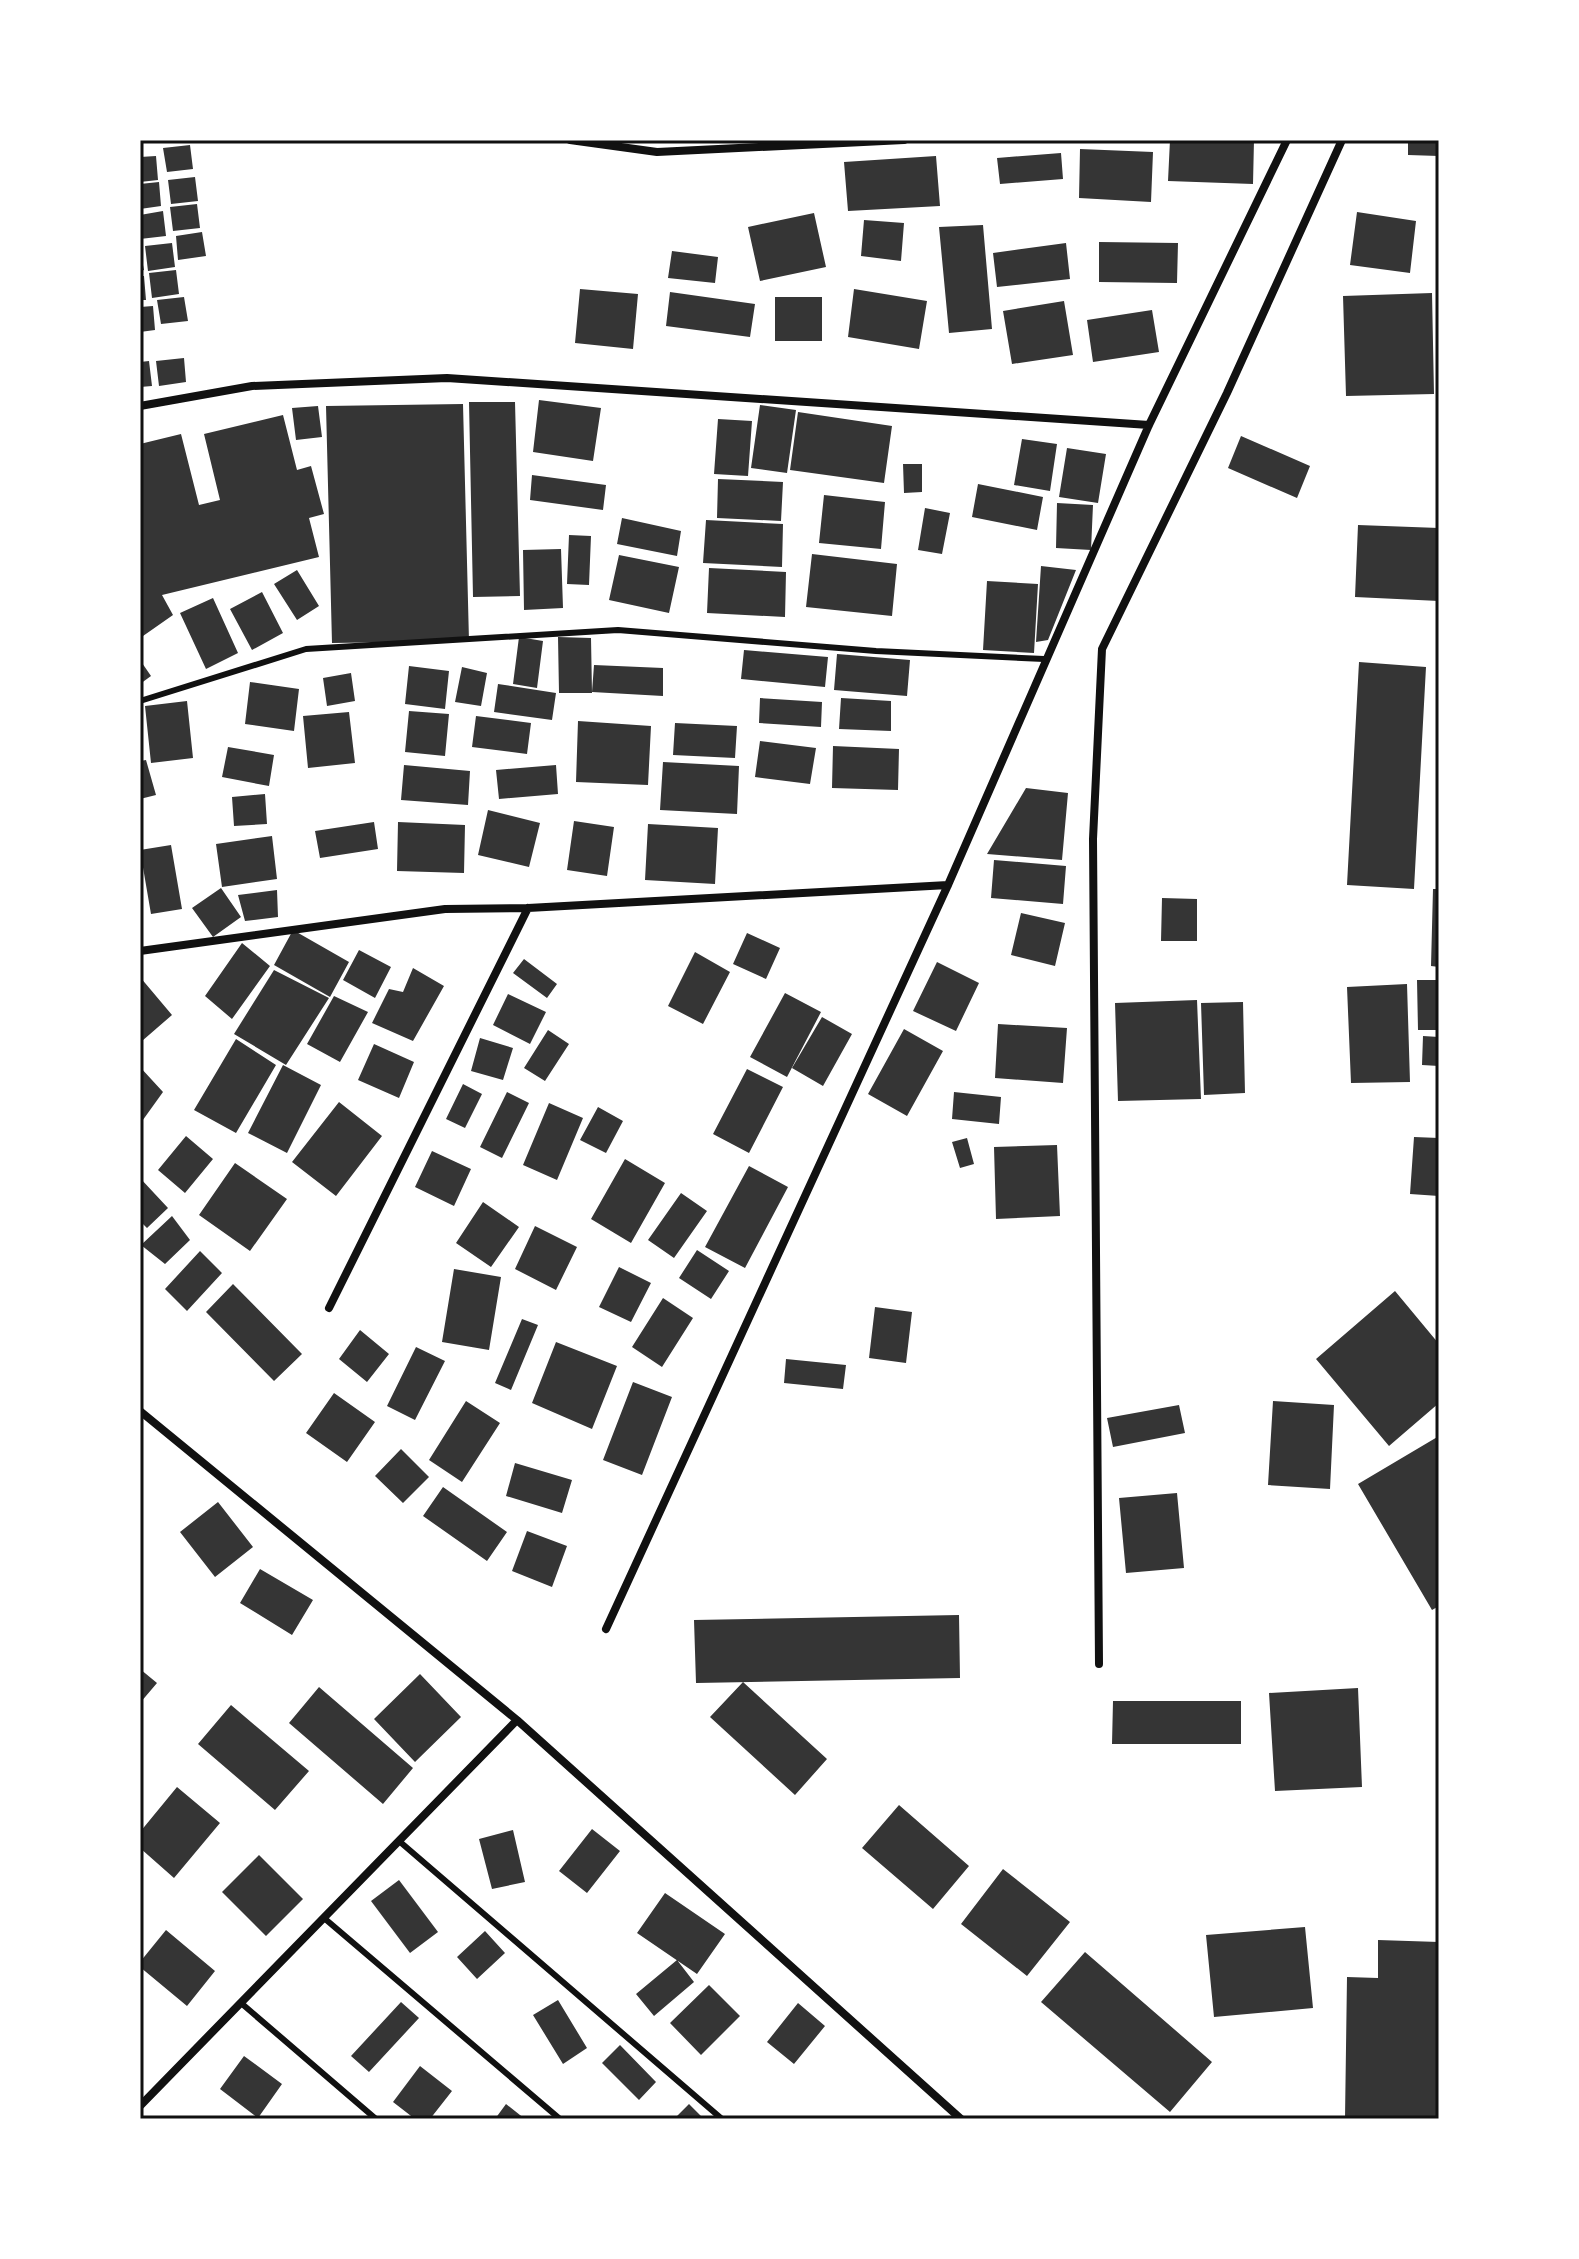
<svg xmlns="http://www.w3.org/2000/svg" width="1579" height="2259" viewBox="0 0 1579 2259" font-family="'Nunito Sans',sans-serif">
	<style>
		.building { fill: #353535 }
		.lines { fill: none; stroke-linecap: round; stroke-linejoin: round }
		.service { stroke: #111; stroke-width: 6 }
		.minor { stroke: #111; stroke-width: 8 }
		.neatline { fill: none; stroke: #111; stroke-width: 3 }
	</style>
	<rect width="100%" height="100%" fill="#fff"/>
	<!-- building -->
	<path class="building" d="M1170,140H1254L1253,184L1168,181Z
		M1408,140H1439V156L1408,155Z
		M190,145L193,169L167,172L163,148Z
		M1080,149L1153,152L1151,202L1079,198Z
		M1061,153L1063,179L1000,184L997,158Z
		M156,156L158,180L140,182V157Z
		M936,156L940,206L848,211L844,162Z
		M195,177L198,201L171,204L168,180Z
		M159,182L161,206L140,209V184Z
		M197,204L200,228L173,231L170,207Z
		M163,211L166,236L140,239V215Z
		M1357,212L1416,221L1410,273L1350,265Z
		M814,213L826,267L760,281L748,227Z
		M864,220L904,223L901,261L861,256Z
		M983,225L992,329L949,333L939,227Z
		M202,232L206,256L178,260L176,236Z
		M1099,242L1178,243L1177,283L1099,282Z
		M172,243L175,267L148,271L145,246Z
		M1066,243L1070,279L997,287L993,253Z
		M140,250L144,270L140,271Z
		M672,251L718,257L715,283L668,278Z
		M176,270L179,294L152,298L149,273Z
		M140,276H144L146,300H140Z
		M580,289L638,294L633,349L575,343Z
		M854,289L927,301L919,349L848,337Z
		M670,292L755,304L750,337L666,326Z
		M1432,293L1434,394L1346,396L1343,296Z
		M184,297L188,321L161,324L157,300Z
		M775,297H822V341H775Z
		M1064,301L1073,355L1012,364L1003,311Z
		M153,306L155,330L140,332V307Z
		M1152,310L1159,352L1093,362L1087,320Z
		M184,358L186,382L159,386L156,361Z
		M149,361L152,386L140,387V362Z
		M539,400L601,408L593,461L533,452Z
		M469,402H515L520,596L473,597Z
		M463,404L469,641L332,643L326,406Z
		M760,405L796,410L787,473L751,468Z
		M318,406L322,437L296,440L292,408Z
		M798,412L892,426L884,483L790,470Z
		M283,415L297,470L311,466L324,514L309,518L319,557L162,595L173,615L143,636L140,444L181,434L199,505L220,500L204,434Z
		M718,419L752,421L748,476L714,474Z
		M1241,436L1310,466L1297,498L1228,468Z
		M1022,439L1057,444L1050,491L1014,485Z
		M1067,448L1106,454L1098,503L1059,497Z
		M903,464H922V492L904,493Z
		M532,475L606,485L603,510L530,500Z
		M718,479L783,482L781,521L717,518Z
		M978,484L1043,497L1037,530L972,517Z
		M824,495L885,502L881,549L819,543Z
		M1057,503L1093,505L1091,550L1056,548Z
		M925,508L950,513L942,554L918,550Z
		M622,518L681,531L677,556L617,544Z
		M706,520L783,524L782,567L703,563Z
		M1358,525L1439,528V601L1355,597Z
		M569,535L591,536L589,585L567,584Z
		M561,549L563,608L524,610L523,550Z
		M812,554L897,564L892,616L806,607Z
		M619,555L679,567L669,613L609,600Z
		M1041,566L1076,570L1048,640L1036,642Z
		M709,568L786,572L785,617L707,613Z
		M297,570L319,606L297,620L274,584Z
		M987,581L1038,584L1034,653L983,650Z
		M262,592L283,633L252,650L230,609Z
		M213,598L238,653L206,669L180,613Z
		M519,637L543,641L537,688L513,684Z
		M558,637L591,638L592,693H559Z
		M744,650L828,657L825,687L741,679Z
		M837,654L910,660L907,696L834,690Z
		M140,660L151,676L140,684Z
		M1359,662L1426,667L1414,889L1347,885Z
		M594,665L663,668V696L592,692Z
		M409,666L449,671L445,709L405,704Z
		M462,667L487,673L481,706L455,702Z
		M351,673L355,701L327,706L323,678Z
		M250,682L299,689L294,731L245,724Z
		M498,684L556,693L552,720L494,712Z
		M760,698L822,702L821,727L759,723Z
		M841,698L891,701V731L839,729Z
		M187,701L193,758L151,763L145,706Z
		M409,711L449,714L445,756L405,752Z
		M349,712L355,763L308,768L303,716Z
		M476,716L531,723L527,754L472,747Z
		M578,721L651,726L648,785L576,782Z
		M675,723L737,726L735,758L673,755Z
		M760,741L816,748L810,784L755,777Z
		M833,746L899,749L898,790L832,788Z
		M228,747L274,755L269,786L222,777Z
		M146,760L156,795L140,799V761Z
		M663,762L739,766L737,814L660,810Z
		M404,765L470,771L468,805L401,800Z
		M556,765L558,794L499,799L496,770Z
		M1026,788L1068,793L1062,860L987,854Z
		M265,794L267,824L234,826L232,797Z
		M488,810L540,823L529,867L478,855Z
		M574,821L614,827L607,876L567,870Z
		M374,822L378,849L320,858L315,831Z
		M398,822L465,825L464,873L397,871Z
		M648,824L718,828L715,884L645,880Z
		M272,836L277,879L222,887L216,844Z
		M171,845L182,909L151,914L140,850Z
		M994,860L1066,866L1063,904L991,898Z
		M221,888L241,917L213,937L192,908Z
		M1433,889H1439V967L1431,966Z
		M277,890L278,917L245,921L238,895Z
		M1162,898L1197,899V941H1161Z
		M1021,913L1065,923L1055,966L1011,955Z
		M293,930L349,962L330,997L274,965Z
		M747,933L780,948L766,979L733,964Z
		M242,943L270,966L232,1019L205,996Z
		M359,950L391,967L375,998L343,980Z
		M695,952L730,972L703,1024L668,1006Z
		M524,959L557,984L547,998L513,973Z
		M937,962L979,983L956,1031L913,1011Z
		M413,968L444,986L413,1041L372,1023L389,989L403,992Z
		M274,970L329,998L286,1065L234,1034Z
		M140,977L172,1015L142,1041L140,1039Z
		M1417,980H1439V1030H1418Z
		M1407,984L1410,1082L1351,1083L1347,987Z
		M785,993L821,1012L787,1077L750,1057Z
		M508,994L546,1012L530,1044L493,1025Z
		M334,996L368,1012L340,1062L307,1044Z
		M1197,1000L1201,1099L1118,1101L1115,1003Z
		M1243,1002L1245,1093L1204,1095L1201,1003Z
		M822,1017L852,1034L823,1086L792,1068Z
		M998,1024L1067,1028L1063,1083L995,1078Z
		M904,1029L943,1051L907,1116L868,1094Z
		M548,1030L569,1044L545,1081L524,1068Z
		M1423,1036L1439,1037V1066L1422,1065Z
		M480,1038L513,1048L503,1080L471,1071Z
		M236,1039L276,1065L236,1133L194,1110Z
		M374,1044L414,1062L399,1098L358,1080Z
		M283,1065L321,1085L287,1153L248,1133Z
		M140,1067L163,1092L140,1124Z
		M747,1069L783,1087L749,1153L713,1134Z
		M463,1084L482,1094L465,1128L446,1119Z
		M507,1092L529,1103L502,1158L480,1147Z
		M954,1092L1001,1097L999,1124L952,1119Z
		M339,1102L382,1136L336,1196L292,1162Z
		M549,1103L583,1118L557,1180L523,1165Z
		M598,1107L623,1121L606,1153L580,1140Z
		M186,1136L213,1159L185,1193L158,1170Z
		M1414,1137L1439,1138V1196L1410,1194Z
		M967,1138L974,1164L960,1168L952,1142Z
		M1057,1145L1060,1216L996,1219L994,1147Z
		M432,1151L471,1169L454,1206L415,1187Z
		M625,1159L665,1183L631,1243L591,1219Z
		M235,1163L287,1199L250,1251L199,1215Z
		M749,1166L788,1187L745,1268L705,1247Z
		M140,1178L168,1208L147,1228L140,1221Z
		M681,1193L707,1211L674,1258L648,1240Z
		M483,1202L519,1227L491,1267L456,1243Z
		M172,1216L190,1240L165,1264L141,1245Z
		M535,1226L577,1247L556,1290L515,1269Z
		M697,1250L729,1271L711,1299L679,1278Z
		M200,1251L222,1273L187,1311L165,1289Z
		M619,1267L651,1283L631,1322L599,1307Z
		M454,1269L501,1277L489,1350L442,1342Z
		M233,1284L302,1354L274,1381L206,1312Z
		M1395,1291L1439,1344V1403L1389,1446L1316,1359Z
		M663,1298L693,1318L662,1367L632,1347Z
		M875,1307L912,1312L906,1363L869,1358Z
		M522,1319L538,1325L511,1390L495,1383Z
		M360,1330L389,1354L367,1382L339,1359Z
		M556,1342L617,1366L592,1429L532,1403Z
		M416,1347L445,1361L415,1420L387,1406Z
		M786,1359L846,1365L843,1389L784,1383Z
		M633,1382L672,1397L642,1475L603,1460Z
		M334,1393L375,1422L347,1462L306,1433Z
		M466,1401L500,1423L462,1482L429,1460Z
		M1273,1401L1334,1405L1330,1489L1268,1485Z
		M1179,1405L1185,1433L1113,1447L1107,1418Z
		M1439,1436V1606L1432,1610L1358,1484Z
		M401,1449L429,1477L403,1503L375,1476Z
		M515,1463L572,1480L562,1513L506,1496Z
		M443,1487L507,1532L487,1561L423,1516Z
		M1177,1493L1184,1568L1126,1573L1119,1498Z
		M218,1502L253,1547L215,1577L180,1532Z
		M527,1531L567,1546L552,1587L512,1571Z
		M260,1569L313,1600L292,1635L240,1603Z
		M959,1615L960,1678L696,1683L694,1620Z
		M140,1669L157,1683L140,1703Z
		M420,1674L461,1717L415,1762L374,1719Z
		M743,1682L827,1759L795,1795L710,1717Z
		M319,1687L413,1768L383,1804L289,1723Z
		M1358,1688L1362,1787L1275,1791L1269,1693Z
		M1113,1701H1241V1744H1112Z
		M231,1705L309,1771L275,1810L198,1744Z
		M177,1787L220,1823L174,1878L140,1848V1832Z
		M899,1805L969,1866L933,1909L862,1848Z
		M592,1829L620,1851L587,1893L559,1871Z
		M513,1830L525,1882L492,1889L479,1839Z
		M259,1855L303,1899L266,1936L222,1892Z
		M1003,1869L1070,1922L1027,1976L961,1924Z
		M399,1880L438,1932L410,1953L371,1901Z
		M665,1893L725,1934L697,1974L637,1933Z
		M1305,1927L1313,2008L1214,2017L1206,1935Z
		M166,1930L215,1971L187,2006L140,1967V1962Z
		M485,1931L505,1953L477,1979L457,1957Z
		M1378,1940L1439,1942V2119H1345L1347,1977L1378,1978Z
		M1085,1952L1212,2062L1170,2112L1041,2002Z
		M677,1960L694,1982L654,2016L636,1994Z
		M709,1985L740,2016L701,2055L670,2023Z
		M558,2000L587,2048L563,2064L533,2015Z
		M401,2002L419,2018L369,2072L351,2056Z
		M798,2003L825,2026L794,2064L767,2042Z
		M620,2045L656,2082L639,2100L602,2063Z
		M244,2056L282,2084L258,2118L220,2089Z
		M420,2066L452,2091L430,2119H415L393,2102Z
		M506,2104L525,2119H495Z
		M689,2104L704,2119H674Z"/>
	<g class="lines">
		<!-- service -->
		<path class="service" d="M140,701L306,649L618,630L876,651L1044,659
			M399,1841L722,2119
			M324,1918L560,2119
			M241,2003L376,2119"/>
		<!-- minor -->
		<path class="minor" d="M570,140L657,152L904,140
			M140,406L252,386L447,378L1149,425
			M140,951L445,909L528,908L948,885
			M329,1308L528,908
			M140,1411L517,1720L961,2119
			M606,1629L948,885L1149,425L1287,140
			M1099,1664L1093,839L1102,649L1227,393L1342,140
			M140,2106L517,1720"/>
	</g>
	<!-- border -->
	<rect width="1579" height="2259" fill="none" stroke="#ffffff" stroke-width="284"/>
	<rect x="142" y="142" width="1295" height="1975" class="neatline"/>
</svg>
